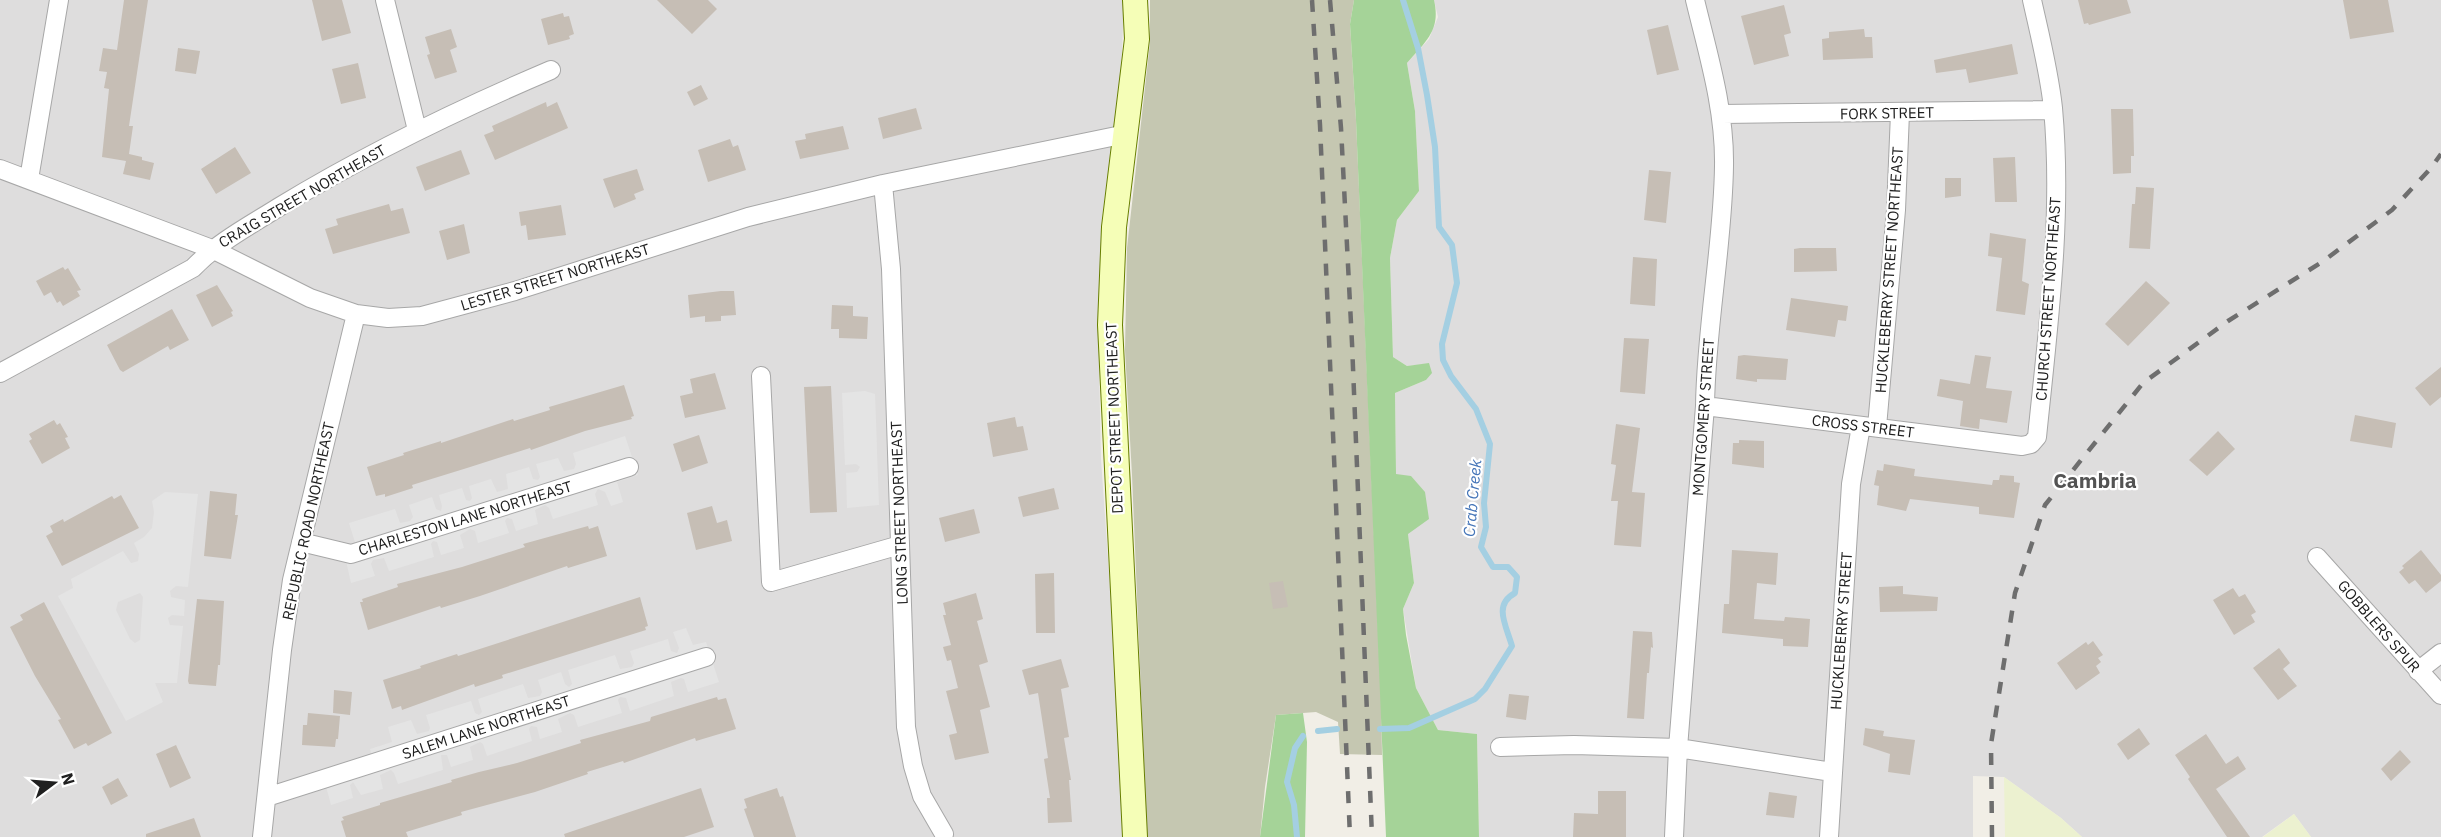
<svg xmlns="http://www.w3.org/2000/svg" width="2441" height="837" viewBox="0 0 2441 837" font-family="'IBM Plex Sans',sans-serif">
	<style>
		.residential { fill: #dedddd }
		.construction { fill: #c5c7b1 }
		.farmland { fill: #ecf1d0 }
		.forest { fill: #a5d398 }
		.parking { fill: #e4e4e4; fill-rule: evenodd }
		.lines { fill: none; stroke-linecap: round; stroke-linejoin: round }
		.stream { stroke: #a4cfe2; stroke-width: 6 }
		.building { fill: #c6beb5 }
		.minor-casing { stroke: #a7a7a7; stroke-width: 20 }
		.secondary-casing { stroke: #677e00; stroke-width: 26 }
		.minor { stroke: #fff; stroke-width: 18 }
		.secondary { stroke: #f5feb7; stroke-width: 24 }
		.rail { stroke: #6e6e6e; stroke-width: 4.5; stroke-dasharray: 12 12; stroke-linecap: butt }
		.labels { text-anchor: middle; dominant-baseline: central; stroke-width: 4.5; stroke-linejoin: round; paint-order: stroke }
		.street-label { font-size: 15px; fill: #202020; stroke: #fff }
		.water-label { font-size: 16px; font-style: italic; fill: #4575b8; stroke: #fff }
		.district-label { font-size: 21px; font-weight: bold; fill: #535353; stroke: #fff }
	</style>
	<rect width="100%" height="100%" fill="#f1eee6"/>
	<!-- residential -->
	<path class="residential" d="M0,0H1124L1121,76L1102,219L1098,319L1101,459L1115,659L1123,837H0Z
		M1434,0H2441V837H2311L2294,814L2262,837H2082L2061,818L2004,777L1973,776V837H1479L1477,734L1438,730L1416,688L1403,609L1414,583L1408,534L1396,474L1395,393L1426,380L1429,364L1407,366L1393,357L1390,258L1397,220L1419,191L1415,111L1407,63L1429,39L1438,17Z"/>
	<!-- construction -->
	<path class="construction" d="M1150,0H1354L1350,24L1356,120L1381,699L1382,755L1340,754L1338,722L1316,712L1276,715L1265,787L1260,837H1147L1132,475L1125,350L1127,248L1150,43Z"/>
	<!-- farmland -->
	<path class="farmland" d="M2004,777L2061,818L2082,837H2005Z
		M2294,814L2311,837H2263Z"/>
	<!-- forest -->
	<path class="forest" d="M1354,0H1434C1441,30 1426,41 1407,63L1415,111L1419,191L1397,220L1390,258L1393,357L1407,366L1429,363L1432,373L1426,380L1395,393L1396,474L1411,476L1425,492L1429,519L1408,534L1414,583L1403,609L1406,635L1416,688L1438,730L1477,734L1479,837H1386L1356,120L1350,24Z
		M1303,713L1307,742L1305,837H1260L1276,715Z"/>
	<!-- parking -->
	<path class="parking" d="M865,391L875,394L879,505L847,508L846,473L857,472L860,467L856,464L845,465L842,393Z
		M625,436L638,475L617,482L623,502L611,506L605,492L598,489L595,494L598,505L553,519L549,508L545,505L535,510L538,524L516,531L512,519L507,518L505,521L509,533L478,543L475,531L470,529L460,535L464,548L441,555L437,542L433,541L431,544L434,557L389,571L384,558L373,560L371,564L375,576L351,583L344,552H358L349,523L395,509L400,523L410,521L413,517L409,505L432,497L436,509L441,511L442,506L439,495L462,488L466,500L470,501L472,498L469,486L491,479L497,492L508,489L506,474L529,467L533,479L538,480L540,477L536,464L558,458L564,471L574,469L576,464L573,453Z
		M165,492L198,494L188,587L176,586L170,591L171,597L185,600L184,616L172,615L168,618L170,625L183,626L177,683H155L163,702L126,721L58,596L73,588L71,579L123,551L131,563L138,561L139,554L134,543L144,537L152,528L154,512L152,501ZM140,593L143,597L140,640L135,643L130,639L116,610L118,602Z
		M686,628L693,645L706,642L719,682L688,692L684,679L681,678L671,682L674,696L630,711L626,698L620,697L618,700L622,713L578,727L574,715L570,713L558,719L562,732L540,739L537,727L531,726L529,729L532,741L487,756L483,744L480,742L470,747L473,760L451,767L447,755H441L443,770L398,784L394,773L391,770L380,775L383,789L361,795L353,782L350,785L353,798L331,805L324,779L373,763L370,749L392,742L388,727L411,720L417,734L429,731L430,728L426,715L471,701L475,713L479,715L482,712L478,699L523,684L528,698L540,696L542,692L538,680L561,672L565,684L569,687L572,684L568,670L615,655L620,669L632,667L634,663L630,651L668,639L671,651L677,653L679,648L673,632Z"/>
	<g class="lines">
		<!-- stream -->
		<path class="stream" d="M1380,729L1409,728L1475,699L1485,689L1512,646C1506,625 1493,605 1515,593L1517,577L1508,567H1493L1481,547L1486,527L1484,503L1490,444L1476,409L1451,376L1443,360L1442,344L1457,283L1452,245L1439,227L1435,147L1427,95L1418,48L1403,0
			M1318,731L1337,729
			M1297,837L1294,805L1287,782L1295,748L1303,736"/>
	</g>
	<!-- building -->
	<path class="building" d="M124,0H148L129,126H133L129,154L142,157V160L154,163L150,180L123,174L126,161L102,157L109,89L104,88L107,72L99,71L103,48L117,50Z
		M312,0H342L351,33L322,41Z
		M657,0H708L717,9L692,34Z
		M2078,0H2127L2131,13L2089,25L2088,23L2084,24Z
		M2343,0H2388L2394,32L2350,39Z
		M1784,5L1791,33L1784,35L1789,56L1754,65L1741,16Z
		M563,13L564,17L569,16L574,34L569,36L570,39L548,45L541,19Z
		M1668,25L1679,70L1657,75L1647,30Z
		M451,29L457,47L450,50L457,72L435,79L427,55L430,54L425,37Z
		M1864,29L1865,37H1872L1873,58L1823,60L1822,39L1829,38V32Z
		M2012,44L2018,74L1969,83L1966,69L1936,73L1934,60Z
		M178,48L200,51L196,74L175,71Z
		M358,63L366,98L341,104L332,69Z
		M701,85L708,99L694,106L687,92Z
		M546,102L547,107L557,102L568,128L495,160L484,135L494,131L492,126Z
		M916,108L922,129L883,139L878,118Z
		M2111,109H2133L2134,156H2131V173L2113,174Z
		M843,126L849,149L800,159L795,141L806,139L805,134Z
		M730,139L733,147L738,145L746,170L708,182L698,150Z
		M235,147L251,173L216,194L201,169Z
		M461,150L470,174L425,191L416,167Z
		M2015,157L2017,202H1995L1993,158Z
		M637,169L644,190L634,194L636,199L614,208L603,179Z
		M1649,170L1671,172L1666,223L1644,220Z
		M1945,178H1961V196L1945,198Z
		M2136,187L2154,188L2150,249L2129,248L2132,204H2135Z
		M389,204L391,211L403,208L410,233L333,254L325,229L338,225L336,219Z
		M561,205L566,235L528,240L526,225L521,226L519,212Z
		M464,224L470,253L447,260L439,231Z
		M1990,233L2026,239L2022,281L2029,284L2025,315L1996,311L2002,258L1988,256Z
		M1800,248H1836L1837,271L1794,272V249Z
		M1633,257L1657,259L1655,306L1630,304Z
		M63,267L65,270L68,268L81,290L77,291L80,296L63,306L60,301L57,303L51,292L44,296L36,281Z
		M2146,281L2170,303L2128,346L2105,324Z
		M217,285L233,311L231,312L233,316L212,327L196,295Z
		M721,291H734L736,315L721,316V321L705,322V316L690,318L688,295Z
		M1791,298L1848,306L1846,321L1838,320L1835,337L1786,330Z
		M832,305L853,306V316L868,317L867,339L839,338V329H831Z
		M172,309L189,340L170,350L168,346L123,372L120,370L107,345Z
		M1624,338L1649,339L1645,394L1620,392Z
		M1744,355L1788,359L1786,380L1757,379V382L1736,379L1738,356Z
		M1975,355L1991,357L1986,388L2012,391L2007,423L1980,419L1979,429L1960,426L1963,401L1937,396L1940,379L1970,384Z
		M2441,367V397L2430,406L2415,388Z
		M715,373L726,409L685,418L680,396L693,393L690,379Z
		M624,385L634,416L631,417L632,419L585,431L531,450L530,448L467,468L412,485L413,488L385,497V494L376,496L367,467L404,455L403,453L441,441V443L513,419L514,421L550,410L549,407Z
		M831,386L837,512L810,513L804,387Z
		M2355,415L2396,423L2392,448L2350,441Z
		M1015,417L1017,427L1023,426L1028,450L993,457L987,423Z
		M54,420L57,425L60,423L68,437L65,438L70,448L42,464L29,441L32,439L29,434Z
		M1616,424L1640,428L1632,492L1645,493L1641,547L1614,545L1618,501H1611L1616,465L1611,464Z
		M2218,431L2235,449L2207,476L2189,460Z
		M699,435L708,463L682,472L673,444Z
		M1739,440L1764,441V468L1732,464L1733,443H1739Z
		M1884,464L1915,469L1914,476L1992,485L1993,480H1999L2000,475L2014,476V482L2020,483L2014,518L1979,514V507L1910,499L1906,511L1877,505L1879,486L1874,485L1877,470L1883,471Z
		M1054,488L1059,509L1023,517L1018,497Z
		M210,491L237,494L235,515H238L231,559L204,556Z
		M121,495L139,528L62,566L46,536L53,532L50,526L63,519L64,522L112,496L114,499Z
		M712,506L717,523L727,520L732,541L696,550L687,513Z
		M974,509L980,533L945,542L939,518Z
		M588,526L589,529L598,526L607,556L568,568L567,566L480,596L441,608L440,606L368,630L360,602H363L362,599L398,587L397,584L462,567L525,547L523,544Z
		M1732,550L1778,553L1776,585L1757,583L1754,619L1784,621L1785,617L1810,619L1808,647L1783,646V639L1722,633L1724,604H1729Z
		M2421,550L2441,575V581L2426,593L2415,580L2409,584L2399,572L2404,568L2402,566Z
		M1054,573L1055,633H1036L1035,574Z
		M1283,581L1288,607L1273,609L1269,583Z
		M1903,586V594L1938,597L1937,611L1880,612L1879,587Z
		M2233,588L2239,597L2245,594L2256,612L2251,615L2255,622L2234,635L2213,600Z
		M976,593L983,619L977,621L988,662L979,665L990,707L980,710L989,753L955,760L949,735L957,733L946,691L958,688L951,660L947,661L943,647L951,645L943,615H946L943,603Z
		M640,597L648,626L645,627L646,630L502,675L503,678L475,687L474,684L402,710L401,706L392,709L383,680L421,668L420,666L457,654L458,656Z
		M197,599L224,601L220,665H218L216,686L189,684L188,681Z
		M44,602L112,733L88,746L86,743L74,749L58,720L61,719L35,676L10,627L23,620L20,615Z
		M1633,631L1652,632L1653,648L1651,647L1649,673H1647L1644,719L1627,718Z
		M2093,641L2103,655L2098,658L2101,662L2096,666L2100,673L2076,690L2057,663L2086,642L2088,645Z
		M2279,648L2290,663L2283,669L2297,686L2278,700L2253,668Z
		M1061,659L1069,687L1061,689L1069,737L1064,738L1071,780H1069L1072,822L1048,823L1047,798H1050L1044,759L1048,758L1038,693L1029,695L1022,670Z
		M334,690L352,692L350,715L333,713Z
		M1509,694L1529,696L1526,720L1506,717Z
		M717,697L718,700L726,698L736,729L696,741L695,738L624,763L623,761L587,772L588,774L535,792L461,812L462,815L406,832L408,837H346L341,821L344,820L342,817L380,805V803L452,782L451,780L479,772L517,763L581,743L580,740L650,721L651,717Z
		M308,713L340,716L338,739H336L335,747L302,745L303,725H307Z
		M1865,728L1884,731L1883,736L1915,740L1910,775L1888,772L1890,754L1863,745Z
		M2139,728L2150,744L2128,760L2117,744Z
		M2206,734L2226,764L2238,756L2246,769L2216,789L2250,837H2227L2188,779L2190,777L2175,755Z
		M176,745L191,778L170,788L156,754Z
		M2400,750L2411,762L2391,781L2381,769Z
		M118,778L128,796L111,805L102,787Z
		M701,788L714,827L684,837H565L564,834Z
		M777,788L780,797L783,796L796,837H754L744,809L747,808L744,799Z
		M1598,791H1626V837H1573L1574,813L1598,814Z
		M1769,792L1797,796L1794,818L1766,815Z
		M194,818L201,837H146V834Z"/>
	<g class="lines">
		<!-- minor casing -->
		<g class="minor-casing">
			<path id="minor" d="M385,0L417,130
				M1722,114L2053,110
				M0,169L212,249L310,298L356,314L388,318L422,316L515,291L748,217L883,184L1126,134
				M29,179L59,0
				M883,184L891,269L906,727L913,766L922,796L944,834
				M0,373L193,268C218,242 249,226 279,207C366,154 457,110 551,70
				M761,376L771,582L900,545
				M1705,406L2022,446L2031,444L2037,437C2048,328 2063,218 2053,108C2049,71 2040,36 2032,0
				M1877,427L1896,210L1900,113
				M301,542L351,554L629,467
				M2317,557L2441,695
				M2418,671L2441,653
				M1500,747L1574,745L1678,748L1832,772
				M267,797L706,657
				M262,837L282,650L292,580L356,314
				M1674,837L1678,748L1705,406C1706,326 1723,246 1724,166C1725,109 1708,54 1695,0
				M1829,837L1851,484L1861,426"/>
		</g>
		<!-- secondary casing -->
		<g class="secondary-casing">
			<path id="secondary" d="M1135,0L1137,39L1114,227L1110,325L1135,837"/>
		</g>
		<!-- minor -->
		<use href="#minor" class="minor"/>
		<!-- secondary -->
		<use href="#secondary" class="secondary"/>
		<!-- rail -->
		<path class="rail" d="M1312,0L1320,125L1350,837
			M1330,0L1341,128L1352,343L1372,837
			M1992,837L1991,744L2015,593L2045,505L2143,383L2228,321L2322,262L2392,210L2431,168L2441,154"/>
	</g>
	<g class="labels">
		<!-- street labels -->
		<g class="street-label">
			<text transform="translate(1887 113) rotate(-1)">FORK STREET</text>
			<text transform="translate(302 196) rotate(-30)">CRAIG STREET NORTHEAST</text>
			<text transform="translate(1889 270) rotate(-86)">HUCKLEBERRY STREET NORTHEAST</text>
			<text transform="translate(555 277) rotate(-17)">LESTER STREET NORTHEAST</text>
			<text transform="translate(2048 299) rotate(-86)">CHURCH STREET NORTHEAST</text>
			<text transform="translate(1703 417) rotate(-86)">MONTGOMERY STREET</text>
			<text transform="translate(1114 418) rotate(-92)">DEPOT STREET NORTHEAST</text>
			<text transform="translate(1863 426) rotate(7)">CROSS STREET</text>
			<text transform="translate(899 513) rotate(-92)">LONG STREET NORTHEAST</text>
			<text transform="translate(465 518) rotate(-17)">CHARLESTON LANE NORTHEAST</text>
			<text transform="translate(308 521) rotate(-78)">REPUBLIC ROAD NORTHEAST</text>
			<text transform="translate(2379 626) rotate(49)">GOBBLERS SPUR</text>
			<text transform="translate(1841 631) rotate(-86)">HUCKLEBERRY STREET</text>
			<text transform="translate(486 727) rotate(-18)">SALEM LANE NORTHEAST</text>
		</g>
		<!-- water labels -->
		<g class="water-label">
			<text transform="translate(1472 498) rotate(-85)">Crab Creek</text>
		</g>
		<!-- district labels -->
		<g class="district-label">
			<text x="2095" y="480">Cambria</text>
		</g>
	</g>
	<!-- north arrow -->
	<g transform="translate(54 783) rotate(74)" stroke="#ffffff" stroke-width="4.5" paint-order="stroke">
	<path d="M0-4.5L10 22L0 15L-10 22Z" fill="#202020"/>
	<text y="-9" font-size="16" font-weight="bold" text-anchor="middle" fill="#202020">N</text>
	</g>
</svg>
